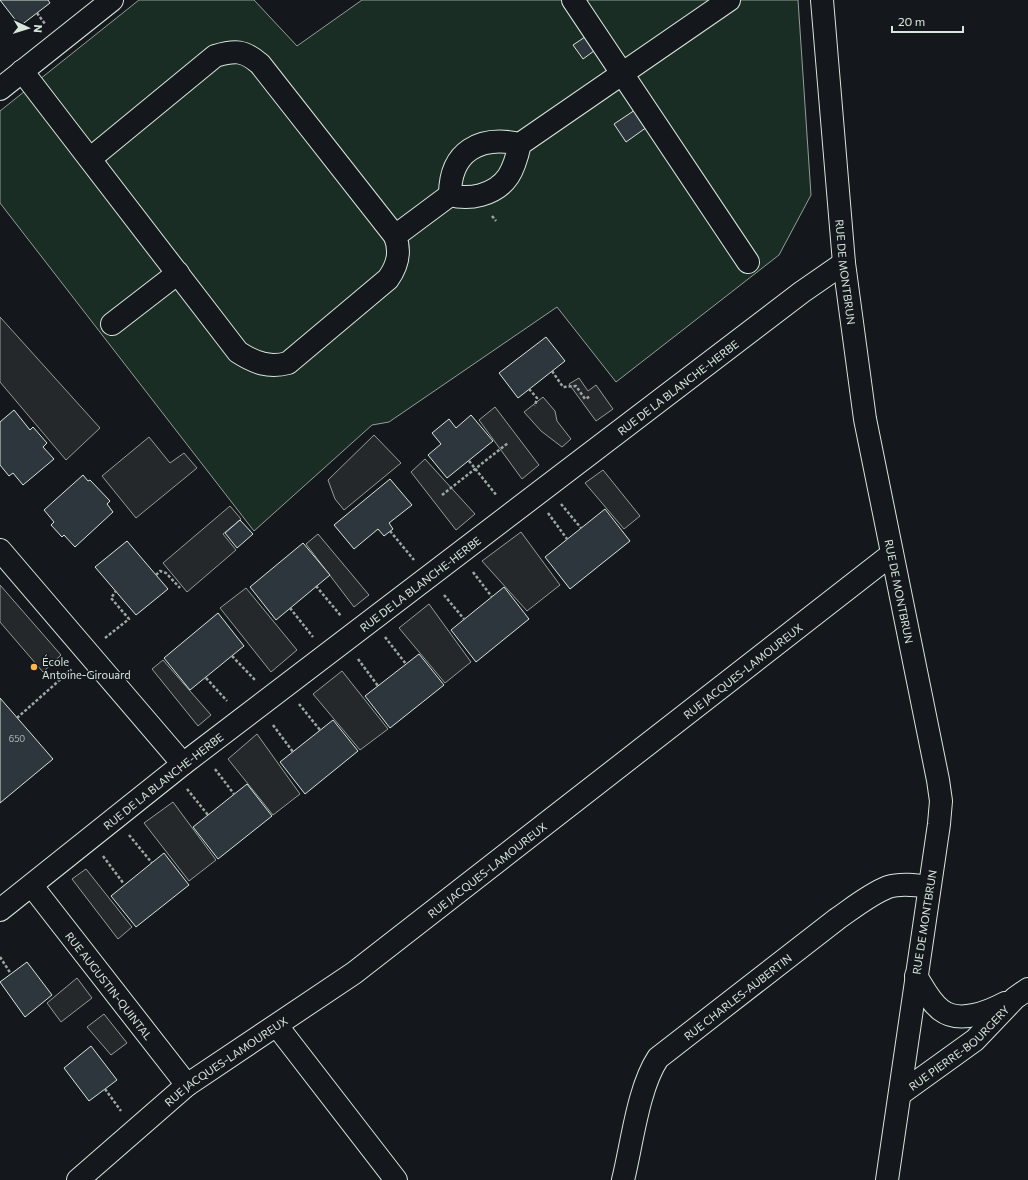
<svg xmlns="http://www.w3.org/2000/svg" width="1028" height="1180" viewBox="0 0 1028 1180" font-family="Commissioner,sans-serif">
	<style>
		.green { fill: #1a2d24; stroke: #939e99 }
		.parking { fill: #24282b; stroke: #939e99 }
		.building { fill: #2c363c; stroke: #d8e6dc }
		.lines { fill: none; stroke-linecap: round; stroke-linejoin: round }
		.minor-casing { stroke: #d8e6dc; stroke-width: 24 }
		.path { stroke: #9da8a2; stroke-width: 2.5; stroke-dasharray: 3 2; stroke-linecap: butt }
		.minor { stroke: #14181c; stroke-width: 22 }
		.poi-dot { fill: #ffb74d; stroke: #14181c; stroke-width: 1.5 }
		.labels { text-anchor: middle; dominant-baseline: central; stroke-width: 3; stroke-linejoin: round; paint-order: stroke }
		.number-label { font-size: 9px; fill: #adbab4 }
		.street-label { font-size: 11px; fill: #d8e6dc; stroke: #14181c }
		.poi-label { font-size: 11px; fill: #d8e6dc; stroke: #14181c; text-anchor: start }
	</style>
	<rect width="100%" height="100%" fill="#14181c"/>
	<!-- green -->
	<path class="green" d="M139,0H254L297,46L362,0H798L811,195L779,255L616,382L557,307L389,422L372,425L254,531L0,203V111Z"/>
	<!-- parking -->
	<path class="parking" d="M0,317L100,428L66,460L0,382Z
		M579,378L588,391L596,385L613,409L596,421L569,384Z
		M543,397L555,411L557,421L571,439L562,447L541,431L524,412Z
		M495,407L539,465L522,479L479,420Z
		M374,435L401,463L344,510L335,499L328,480Z
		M149,437L170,463L184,453L197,468L136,518L102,476Z
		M425,459L475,514L456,530L411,472Z
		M603,470L640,516L624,529L585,483Z
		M230,506L241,519L223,534L236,550L187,592L163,563Z
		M521,532L560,585L527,611L482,561Z
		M318,534L369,595L354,607L306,544Z
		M0,585L61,655L43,672L0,622Z
		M246,588L297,650L271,672L220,608Z
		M429,604L471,662L445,683L399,628Z
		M163,660L211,715L198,726L152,669Z
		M342,671L388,729L360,750L313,694Z
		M257,734L300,794L273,815L228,759Z
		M173,802L216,860L189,881L144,823Z
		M86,869L132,927L118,939L72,879Z
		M77,978L92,998L61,1022L47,1003Z
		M104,1014L127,1043L111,1055L87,1027Z"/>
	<!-- building -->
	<path class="building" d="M0,0H48L50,3L20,26Z
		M588,35L598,48L583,59L573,45Z
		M635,110L647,127L626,142L614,124Z
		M546,337L565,361L518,398L499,373Z
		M14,410L30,430L33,427L47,443L43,447L54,459L23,485L13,473L9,476L0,465V422Z
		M471,415L493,441L447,478L428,455L441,444L432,433L449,419L456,428Z
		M83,475L88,481L90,480L110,501L107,504L113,512L75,547L64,535L62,537L51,525L54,522L44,510Z
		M390,479L412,505L389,523L393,529L384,536L378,529L354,549L334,525Z
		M605,509L630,541L570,589L545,557Z
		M240,520L253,534L237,548L225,533Z
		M127,541L168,589L136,615L95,567Z
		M303,543L330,575L276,620L250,587Z
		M504,587L529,619L476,662L451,630Z
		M218,613L244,646L190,690L164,658Z
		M419,654L444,685L390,728L365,696Z
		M0,698L53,759L0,803Z
		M333,720L358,751L305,794L280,762Z
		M247,784L272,816L218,859L193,827Z
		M164,853L189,885L136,927L111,896Z
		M27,962L52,995L25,1017L0,982Z
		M91,1046L117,1080L89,1101L64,1068Z"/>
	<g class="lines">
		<!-- minor casing -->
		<g class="minor-casing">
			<g id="minor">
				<path d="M573,0L748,262"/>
				<path id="s1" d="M822,0L844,263L865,419L938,780L941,801L939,824L887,1180"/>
				<path d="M22,71L238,352C255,363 269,368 288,363L388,279C398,265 401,252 395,236L450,195"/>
				<path d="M0,89L112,0"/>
				<path d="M520,144C480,135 450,151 450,195C461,198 470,198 481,195C508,187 514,170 520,144L729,0"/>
				<path d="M91,158L215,56C235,50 244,50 260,64L395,236"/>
				<path d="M112,324L178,273"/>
				<path d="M0,550L183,764"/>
				<path id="s2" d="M32,886L187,1085"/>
				<path id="s3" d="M0,910L183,764L802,292L844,263"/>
				<path d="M916,976C923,987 930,1002 941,1010C959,1024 988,1012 1005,1003"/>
				<path d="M277,1026L396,1180"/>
				<path id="s4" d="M900,1094L975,1040L1015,998L1028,989"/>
				<path id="s5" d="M78,1180L187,1085L354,973L892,554"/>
				<path id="s6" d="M623,1180C632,1144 638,1088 658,1058L837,919C853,908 870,894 888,887C901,883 916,885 929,887"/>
			</g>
		</g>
		<!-- path -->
		<path class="path" d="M37,13L45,24
			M492,216L496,221
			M552,371L563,387L576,386L585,399L591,396
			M529,389L537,398L535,406
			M469,461L497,496
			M442,495L508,443
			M561,504L581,528
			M548,513L567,539
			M390,531L414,560
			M473,572L492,597
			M156,575L160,571L166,573L180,588
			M316,586L341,616
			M444,595L464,619
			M290,608L313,637
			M385,637L406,664
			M105,638L129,619L111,598L116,591
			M232,656L255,680
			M358,659L378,686
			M206,678L227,701
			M299,704L320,730
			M17,718L72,669
			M273,725L293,752
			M215,769L234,794
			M187,789L208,815
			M129,835L152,863
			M103,856L124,884
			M0,957L11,974
			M105,1089L121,1111"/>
		<!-- minor -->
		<use href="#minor" class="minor"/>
	</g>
	<!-- markers -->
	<circle class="poi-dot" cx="34" cy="667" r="4"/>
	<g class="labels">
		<!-- number labels -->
		<g class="number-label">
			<text x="17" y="738">650</text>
		</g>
		<!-- street labels -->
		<g class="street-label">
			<text stroke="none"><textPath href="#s1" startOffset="273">RUE DE MONTBRUN</textPath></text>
			<text stroke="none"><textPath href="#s3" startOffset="856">RUE DE LA BLANCHE-HERBE</textPath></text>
			<text stroke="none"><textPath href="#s3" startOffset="532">RUE DE LA BLANCHE-HERBE</textPath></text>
			<text stroke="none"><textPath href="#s1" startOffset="597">RUE DE MONTBRUN</textPath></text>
			<text stroke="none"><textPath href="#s5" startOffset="838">RUE JACQUES-LAMOUREUX</textPath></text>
			<text stroke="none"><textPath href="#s3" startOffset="208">RUE DE LA BLANCHE-HERBE</textPath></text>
			<text stroke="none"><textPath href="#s5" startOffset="514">RUE JACQUES-LAMOUREUX</textPath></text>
			<text transform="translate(924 922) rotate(-81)">RUE DE MONTBRUN</text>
			<text stroke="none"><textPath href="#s2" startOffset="126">RUE AUGUSTIN-QUINTAL</textPath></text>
			<text stroke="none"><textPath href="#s6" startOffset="228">RUE CHARLES-AUBERTIN</textPath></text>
			<text stroke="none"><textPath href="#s4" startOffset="75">RUE PIERRE-BOURGERY</textPath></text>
			<text stroke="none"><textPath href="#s5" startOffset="190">RUE JACQUES-LAMOUREUX</textPath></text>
		</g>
		<!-- poi labels -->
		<g class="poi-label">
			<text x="42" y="661">École<tspan x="42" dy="13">Antoine-Girouard</tspan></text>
		</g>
	</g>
	<!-- north arrow -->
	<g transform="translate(28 28) rotate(94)" stroke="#14181c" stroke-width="3" paint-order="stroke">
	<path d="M0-3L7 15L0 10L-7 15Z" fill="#d8e6dc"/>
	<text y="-6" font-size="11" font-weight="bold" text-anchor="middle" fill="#d8e6dc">N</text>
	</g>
	<!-- scale -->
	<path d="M892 26v6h71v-6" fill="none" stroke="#d8e6dc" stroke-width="2"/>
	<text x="898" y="26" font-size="12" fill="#d8e6dc" stroke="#14181c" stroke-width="3" paint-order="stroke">20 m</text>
</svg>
